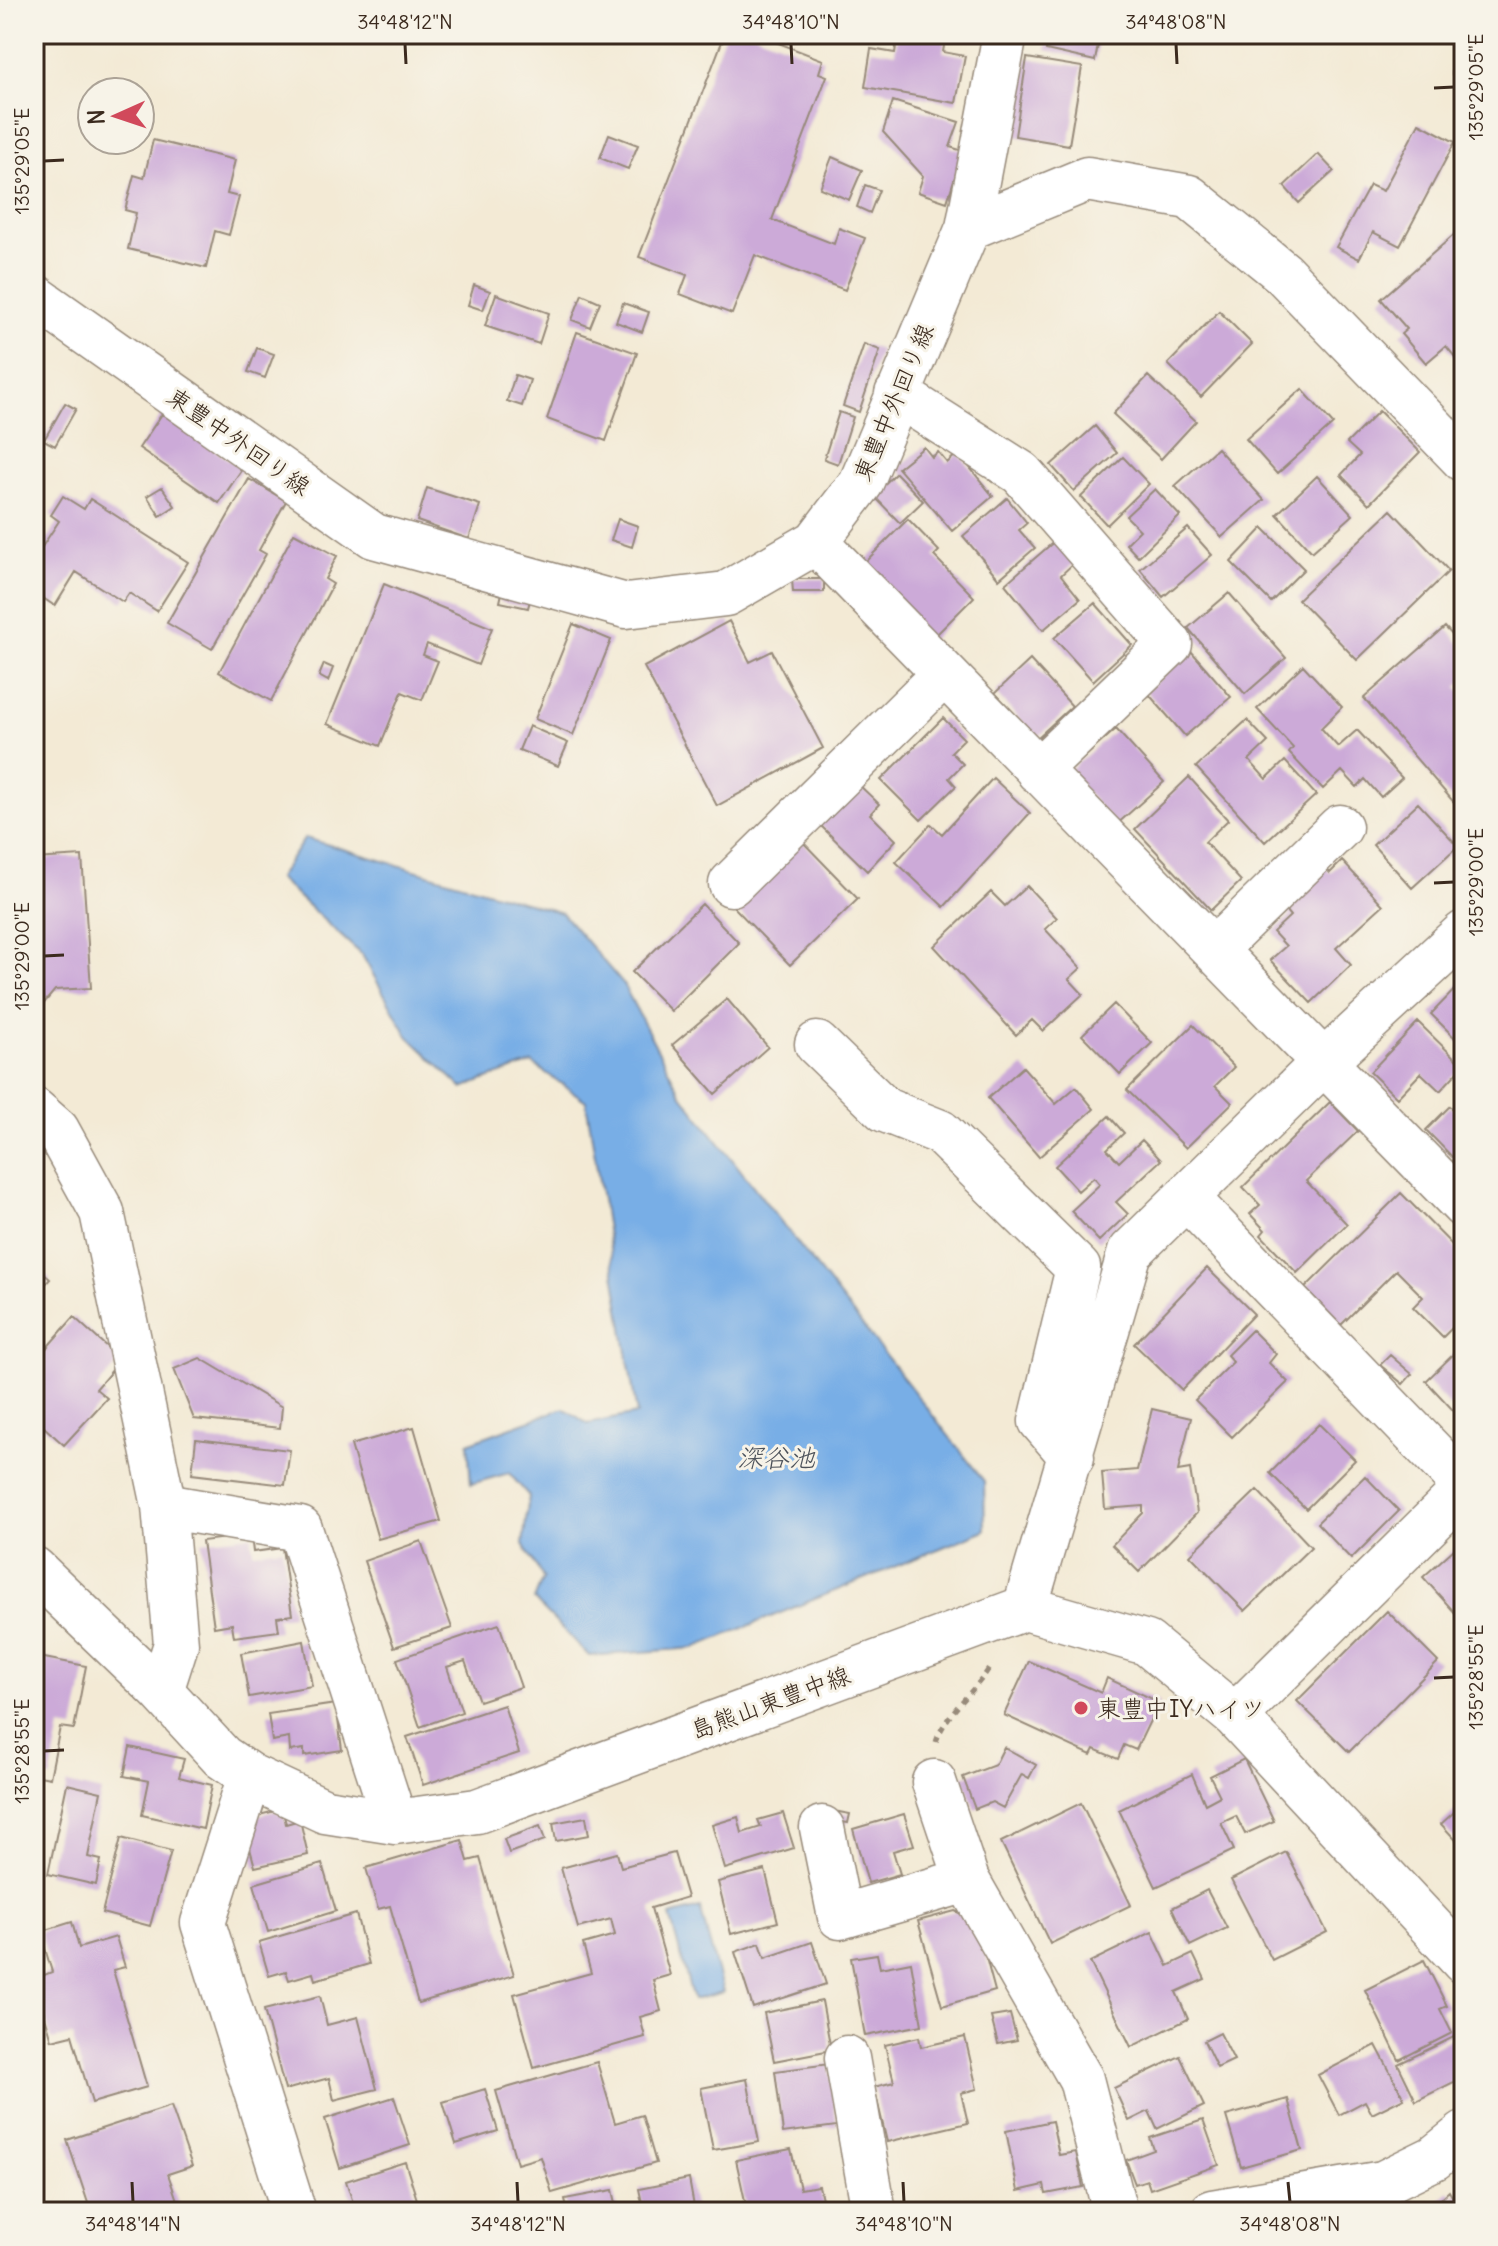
<svg xmlns="http://www.w3.org/2000/svg" width="1498" height="2246" viewBox="0 0 1498 2246" font-family="Delius,'Klee One',sans-serif">
	<style>
		.water { fill: #78aee6; stroke: #5a6c82; stroke-width: 2 }
		.building { fill: #ccaad8 }
		.lines { fill: none; stroke-linecap: round; stroke-linejoin: round }
		.minor-casing { stroke: #978a7a; stroke-width: 47 }
		.path { stroke: #978a7a; stroke-width: 5; stroke-dasharray: 6 6; stroke-linecap: butt }
		.minor { stroke: #fff; stroke-width: 44 }
		.ticks { fill: none; stroke: #3b2a1e; stroke-width: 3 }
		.poi-dot { fill: #d1495b; stroke: #f7f3e8; stroke-width: 3 }
		.labels { text-anchor: middle; dominant-baseline: central; stroke-width: 6; stroke-linejoin: round; paint-order: stroke }
		.street-label { font-size: 24px; fill: #3b2a1e; stroke: #f7f3e8 }
		.poi-label { font-size: 24px; fill: #3b2a1e; stroke: #f7f3e8; text-anchor: start }
		.water-label { font-size: 26px; font-style: italic; fill: #4d525a; stroke: #f7f3e8 }
		.neatline { fill: none; stroke: #3b2a1e; stroke-width: 3 }
		.ticks-label { font-size: 20px; text-anchor: middle; fill: #3b2a1e }
	</style>
	<rect width="100%" height="100%" fill="#f7f3e8"/>
	<filter id="ink" filterUnits="userSpaceOnUse"><feTurbulence type="fractalNoise" baseFrequency=".0125" numOctaves="2"/><feDisplacementMap in="SourceGraphic" scale="16" xChannelSelector="R" yChannelSelector="G"/><feConvolveMatrix kernelMatrix="1 2 1 2 8 2 1 2 1" color-interpolation-filters="sRGB"/></filter>
	<filter id="wash" filterUnits="userSpaceOnUse"><feTurbulence type="fractalNoise" baseFrequency=".006" numOctaves="4" result="noise"/><feDisplacementMap in="SourceGraphic" scale="32" xChannelSelector="R" yChannelSelector="G"/><feGaussianBlur stdDeviation="1.8" result="paint"/><feColorMatrix in="noise" values="0 0 0 0 0 0 0 0 0 0 0 0 0 0 0 0 0 1.4 0 .05"/><feComposite in="paint" operator="in"/></filter>
	<g filter="url(#wash)">
		<rect width="100%" height="100%" fill="#f3ead5"/>
		<!-- water -->
		<path class="water" d="M305,838L562,913L623,984L681,1094L984,1481L985,1530L694,1648L589,1656L534,1600L543,1578L523,1544L529,1496L509,1473L471,1484L468,1443L564,1408L588,1424L637,1414L586,1101L532,1063L462,1088L408,1036L362,955L278,878Z
			M700,1908L723,1992L693,2000L670,1916Z"/>
		<g id="blocks">
			<!-- building -->
			<path class="building" d="M725,34H755L823,60L819,73L827,76L772,220L834,244L839,228L865,238L845,290L755,255L732,314L680,294L687,275L639,257Z
				M898,34L945,40L943,52L965,56L956,103L865,87L871,49L895,53Z
				M1049,34H1100L1095,61L1046,50Z
				M1455,34H1464V76L1452,75Z
				M1027,58L1082,67L1069,145L1015,136Z
				M893,101L959,122L950,147L963,151L947,202L918,192L923,176L883,132Z
				M1419,123L1455,142L1400,246L1373,232L1359,259L1336,247L1370,185L1383,191Z
				M609,134L638,145L628,169L600,158Z
				M153,140L235,160L227,194L239,197L229,235L215,231L206,268L128,249L136,213L125,210L134,175L144,178Z
				M1318,154L1334,171L1299,203L1284,186Z
				M832,157L862,170L849,200L820,188Z
				M865,185L879,190L870,213L857,207Z
				M1464,226V368L1446,346L1426,363L1401,334L1407,329L1381,299Z
				M474,285L490,291L483,310L468,305Z
				M496,294L549,313L539,344L485,326Z
				M582,294L600,302L590,327L572,320Z
				M623,303L649,312L642,332L616,322Z
				M1219,311L1252,344L1201,397L1168,364Z
				M577,332L637,353L606,441L547,419Z
				M864,344L880,350L859,412L843,406Z
				M257,348L274,354L265,378L248,372Z
				M515,375L530,380L522,406L507,401Z
				M1148,376L1196,421L1161,459L1113,414Z
				M1302,389L1333,424L1277,474L1246,439Z
				M65,403L76,409L55,446L44,440Z
				M1379,411L1420,452L1369,504L1341,475L1360,455L1347,443Z
				M839,412L853,417L838,464L824,459Z
				M162,414L242,469L219,503L139,448Z
				M1095,426L1117,453L1074,491L1051,465Z
				M924,447L932,457L938,452L947,463L958,453L993,496L952,531L898,468Z
				M1217,448L1264,500L1222,537L1175,486Z
				M1123,457L1149,484L1107,525L1081,497Z
				M896,473L923,501L900,523L873,495Z
				M1317,476L1353,515L1312,552L1277,514Z
				M249,479L286,501L259,550L266,554L212,649L167,623Z
				M162,487L175,506L160,516L147,496Z
				M427,488L480,505L469,539L417,521Z
				M1155,489L1180,516L1138,557L1126,544L1140,530L1126,516Z
				M63,496L84,509L90,499L188,562L157,611L129,593L123,602L76,572L55,606L34,592V559L59,521L51,515Z
				M1007,498L1027,523L1019,530L1035,548L999,579L963,536Z
				M1391,510L1449,571L1357,660L1298,599Z
				M618,519L638,526L632,547L611,540Z
				M908,519L939,551L934,556L974,597L928,643L857,570Z
				M1188,528L1212,555L1163,597L1140,569Z
				M1263,528L1304,569L1271,602L1231,562Z
				M294,533L337,556L325,579L333,584L271,701L219,672Z
				M1056,540L1075,562L1061,575L1080,599L1043,630L1005,584Z
				M792,579H824V592H793Z
				M384,584L492,628L478,665L427,644L423,655L438,661L422,700L402,692L380,746L327,724Z
				M502,593L530,600L528,608L500,602Z
				M1229,593L1286,658L1245,694L1188,628Z
				M1095,603L1132,645L1093,681L1054,638Z
				M729,621L750,662L772,651L823,748L717,806L644,667Z
				M573,624L611,640L573,735L535,719Z
				M1445,627L1464,648V681L1457,687L1464,694V814L1364,698Z
				M1191,651L1231,697L1185,736L1146,691Z
				M1030,660L1072,706L1037,738L995,693Z
				M324,664L333,668L328,681L319,676Z
				M1303,665L1342,707L1321,728L1338,747L1357,730L1402,778L1381,797L1365,779L1357,787L1342,771L1323,789L1289,753L1293,748L1257,709Z
				M943,718L964,739L951,752L963,764L949,778L956,786L921,820L881,780Z
				M1247,720L1268,742L1249,760L1266,779L1285,761L1316,795L1265,842L1196,767Z
				M529,726L568,743L558,766L519,750Z
				M1116,729L1164,782L1116,825L1068,772Z
				M1189,777L1228,820L1205,842L1241,881L1211,910L1135,829Z
				M993,778L1030,813L944,907L896,862L931,824L942,834Z
				M857,783L879,804L870,814L896,840L867,871L818,823Z
				M1418,803L1458,846L1412,888L1373,845Z
				M798,837L858,899L790,965L730,903Z
				M82,856L91,988L55,990L39,1009L34,1005V859Z
				M1342,861L1383,905L1336,948L1351,965L1311,1003L1270,960L1286,946L1273,932L1290,916L1281,905L1324,866L1330,873Z
				M1027,886L1057,918L1045,929L1081,968L1069,979L1083,994L1043,1031L1032,1020L1016,1035L934,946L991,892L1005,906Z
				M702,904L739,943L671,1011L632,972Z
				M1464,980V1047L1431,1014Z
				M727,999L768,1047L715,1094L672,1045Z
				M1114,1004L1152,1043L1120,1074L1082,1035Z
				M1418,1022L1463,1066L1440,1091L1421,1073L1397,1098L1370,1072Z
				M1193,1025L1234,1067L1215,1086L1232,1103L1186,1148L1127,1090Z
				M1023,1067L1056,1104L1076,1087L1094,1109L1039,1157L988,1098Z
				M1330,1102L1358,1131L1306,1181L1347,1224L1297,1273L1261,1235L1265,1230L1250,1214L1260,1205L1243,1187Z
				M1450,1106L1464,1120V1169L1426,1130Z
				M1109,1116L1124,1133L1107,1149L1119,1162L1142,1140L1161,1160L1116,1202L1128,1214L1099,1241L1071,1211L1100,1184L1094,1177L1078,1191L1055,1166Z
				M1401,1193L1464,1257V1316L1443,1337L1413,1307L1423,1297L1396,1270L1341,1325L1305,1288Z
				M34,1265L50,1279L34,1297Z
				M1207,1268L1254,1314L1182,1390L1134,1344Z
				M74,1317L121,1360L96,1389L107,1398L64,1445L34,1418V1362Z
				M1252,1330L1276,1354L1269,1363L1288,1382L1232,1437L1195,1400L1233,1362L1227,1355Z
				M1464,1344V1422L1426,1381Z
				M1390,1355L1412,1374L1403,1384L1380,1365Z
				M200,1358L282,1407L280,1428L194,1419L174,1369Z
				M1152,1409L1191,1418L1178,1471L1190,1469L1197,1513L1139,1572L1112,1545L1143,1513V1506L1105,1509L1102,1473L1137,1470Z
				M1319,1424L1355,1460L1306,1509L1270,1473Z
				M414,1427L441,1521L378,1539L351,1445Z
				M196,1439L290,1450L285,1485L192,1474Z
				M1365,1476L1399,1511L1351,1559L1317,1523Z
				M1257,1490L1311,1547L1245,1611L1190,1555Z
				M251,1535L253,1552L282,1548L292,1615L277,1617L279,1631L234,1637L232,1624L214,1627L202,1541Z
				M1464,1540V1623L1423,1577Z
				M421,1541L452,1628L394,1647L364,1561Z
				M1387,1611L1438,1662L1349,1752L1297,1701Z
				M499,1624L521,1687L479,1701L465,1661L447,1667L462,1712L420,1727L397,1659Z
				M304,1641L312,1686L249,1697L241,1653Z
				M34,1656L86,1666L74,1729L60,1727L50,1778L34,1775Z
				M1029,1661L1101,1693L1107,1678L1159,1702L1136,1750L1124,1745L1118,1759L1094,1749L1091,1755L1004,1715Z
				M336,1704L342,1750L304,1756V1749L290,1751L289,1738L272,1741L268,1714Z
				M504,1705L519,1753L423,1785L407,1737Z
				M130,1747L184,1759L179,1777L212,1785L203,1829L142,1815L149,1781L124,1776Z
				M1004,1747L1036,1765L1029,1778L1022,1774L1003,1808L992,1802L975,1809L963,1777L995,1765Z
				M1244,1759L1274,1821L1245,1834L1236,1816L1221,1823L1234,1850L1156,1887L1119,1810L1192,1774L1205,1804L1220,1796L1210,1776Z
				M67,1784L101,1792L88,1857L101,1860L96,1885L48,1874Z
				M1081,1803L1131,1905L1050,1944L1001,1842Z
				M1464,1803V1849L1441,1824Z
				M275,1811L284,1816L286,1824L300,1820L308,1855L255,1867L248,1841L255,1816Z
				M839,1812L850,1814L848,1823L837,1821Z
				M783,1813L794,1848L725,1869L712,1825L738,1817L742,1833L761,1827L758,1820Z
				M904,1814L914,1845L893,1851L900,1874L868,1883L853,1829Z
				M586,1817L589,1835L556,1841L553,1823Z
				M540,1826L545,1840L509,1853L504,1839Z
				M121,1838L171,1851L150,1926L102,1913Z
				M462,1840L468,1861L480,1858L514,1975L418,2003L390,1906L378,1909L366,1868Z
				M1286,1852L1327,1932L1272,1960L1231,1880Z
				M617,1853L621,1867L674,1853L687,1897L651,1908L670,1975L653,1980L661,2011L640,2017L645,2037L534,2068L514,1994L591,1973L583,1944L615,1935L611,1919L578,1928L561,1868Z
				M322,1864L336,1911L268,1932L254,1884Z
				M765,1870L778,1922L731,1934L718,1882Z
				M1207,1890L1227,1928L1190,1946L1172,1908Z
				M955,1911L976,1921L995,1991L942,2006L918,1921Z
				M356,1914L369,1964L315,1980L313,1973L289,1980L286,1971L269,1976L259,1942Z
				M72,1922L79,1948L116,1937L125,1967L113,1970L147,2087L92,2103L72,2035L52,2040L34,1979L52,1972L40,1932Z
				M1152,1932L1168,1966L1193,1954L1205,1979L1176,1992L1188,2019L1131,2047L1090,1962Z
				M812,1942L826,1984L753,2008L735,1952L760,1943L765,1958Z
				M877,1954L880,1968L911,1962L922,2025L865,2036L851,1958Z
				M1424,1960L1447,2006L1440,2009L1452,2033L1399,2060L1365,1990Z
				M320,1996L327,2025L358,2017L377,2089L334,2100L329,2078L285,2090L264,2010Z
				M822,2001L831,2050L774,2061L764,2013Z
				M1010,2014L1017,2040L998,2044L991,2017Z
				M1464,2032V2077L1416,2101L1398,2064Z
				M1220,2033L1234,2060L1217,2068L1204,2041Z
				M919,2037L921,2047L965,2037L977,2089L961,2093L968,2123L887,2142L874,2087L894,2082L885,2045Z
				M1376,2045L1404,2098L1372,2114L1365,2101L1339,2115L1318,2075Z
				M1180,2056L1204,2106L1157,2129L1149,2111L1129,2121L1114,2088Z
				M597,2062L615,2123L642,2115L656,2163L552,2193L541,2157L517,2164L496,2091Z
				M829,2064L837,2126L783,2133L775,2071Z
				M747,2079L759,2142L713,2150L701,2088Z
				M485,2089L498,2131L456,2144L443,2102Z
				M394,2097L410,2145L340,2168L325,2119Z
				M1288,2099L1302,2150L1241,2167L1226,2116Z
				M171,2106L192,2166L168,2174L181,2212H91L67,2140Z
				M1203,2120L1219,2165L1150,2189L1147,2180L1135,2184L1126,2160L1154,2150L1150,2138Z
				M1052,2121L1059,2155L1076,2152L1083,2187L1046,2194L1044,2185L1018,2191L1006,2131Z
				M791,2149L800,2189L819,2186L825,2212H770L769,2205L747,2210L736,2160Z
				M405,2162L420,2209L356,2212L346,2181Z
				M689,2179L695,2212H644L639,2189Z
				M1464,2188V2212H1426L1449,2191L1453,2198Z
				M613,2190L618,2212H568L565,2199Z"/>
		</g>
	</g>
	<g filter="url(#ink)">
		<use href="#blocks" fill-opacity="0" stroke="#978a7a" stroke-width="2"/>
		<g class="lines">
			<!-- minor casing -->
			<g class="minor-casing">
				<path id="minor" d="M968,228L1005,34
					M34,296L374,536L626,606L726,594L816,542L861,483L968,228L1087,179L1189,197L1283,273L1464,460
					M897,394L1021,473L1170,644L1038,771
					M816,542L1464,1206
					M731,884L944,674
					M1214,950L1340,827
					M817,1044L885,1110L940,1132L1078,1268L1041,1421L1072,1457
					M34,1110L57,1130L102,1212L164,1506L176,1644L161,1691
					M1186,1197L1464,1485
					M164,1506L300,1529L395,1822
					M34,1569L161,1691L222,1757L250,1776L325,1811L395,1822L477,1811L1025,1608L1147,1643L1235,1716L1464,1962
					M1025,1608L1130,1252L1324,1062L1464,933
					M1235,1716L1464,1490
					M250,1776L203,1923L294,2212
					M934,1782L967,1880
					M822,1828L840,1917L967,1880L1081,2079L1115,2212
					M847,2058L874,2212
					M1212,2212L1383,2183L1434,2158L1464,2134"/>
			</g>
			<!-- path -->
			<path class="path" d="M936,1742C946,1712 973,1694 990,1667"/>
			<!-- minor -->
			<use href="#minor" class="minor"/>
		</g>
	</g>
	<!-- ticks -->
	<path class="ticks" d="M405,44L406,64M791,44L792,64M1176,44L1177,64M1434,88L1454,87M44,161L64,160M1434,883L1454,882M44,956L64,955M1434,1678L1454,1677M44,1751L64,1750M132,2182L133,2202M517,2182L518,2202M903,2182L904,2202M1288,2182L1290,2202"/>
	<!-- markers -->
	<circle class="poi-dot" cx="1081" cy="1708" r="8"/>
	<g class="labels">
		<!-- street labels -->
		<g class="street-label">
			<text transform="translate(893 402) rotate(-67)">東豊中外回り線</text>
			<text transform="translate(239 441) rotate(35)">東豊中外回り線</text>
			<text transform="translate(770 1702) rotate(-20)">島熊山東豊中線</text>
		</g>
		<!-- poi labels -->
		<g class="poi-label">
			<text x="1097" y="1708">東豊中IYハイツ</text>
		</g>
		<!-- water labels -->
		<g class="water-label">
			<text x="776" y="1457">深谷池</text>
		</g>
	</g>
	<!-- margin -->
	<rect width="1498" height="2246" fill="none" stroke="#f7f3e8" stroke-width="88"/>
	<!-- north arrow -->
	<g transform="translate(116 116) rotate(267)"><circle r="38" fill="#f7f3e8" stroke="#aca397" stroke-width="2"/>
	<path d="M0-6L14 30L0 20L-14 30Z" fill="#d1495b"/>
	<text y="-12" font-size="22" font-weight="bold" text-anchor="middle" fill="#3b2a1e">N</text>
	</g>
	<rect x="44" y="44" width="1410" height="2158" class="neatline"/>
	<g class="ticks-label">
		<text x="405" y="29">34°48'12"N</text>
		<text x="791" y="29">34°48'10"N</text>
		<text x="1176" y="29">34°48'08"N</text>
		<text transform="translate(1476 87) rotate(-90)" y="7">135°29'05"E</text>
		<text transform="translate(22 161) rotate(-90)" y="7">135°29'05"E</text>
		<text transform="translate(1476 882) rotate(-90)" y="7">135°29'00"E</text>
		<text transform="translate(22 956) rotate(-90)" y="7">135°29'00"E</text>
		<text transform="translate(1476 1677) rotate(-90)" y="7">135°28'55"E</text>
		<text transform="translate(22 1751) rotate(-90)" y="7">135°28'55"E</text>
		<text x="133" y="2231">34°48'14"N</text>
		<text x="518" y="2231">34°48'12"N</text>
		<text x="904" y="2231">34°48'10"N</text>
		<text x="1290" y="2231">34°48'08"N</text>
	</g>
</svg>
